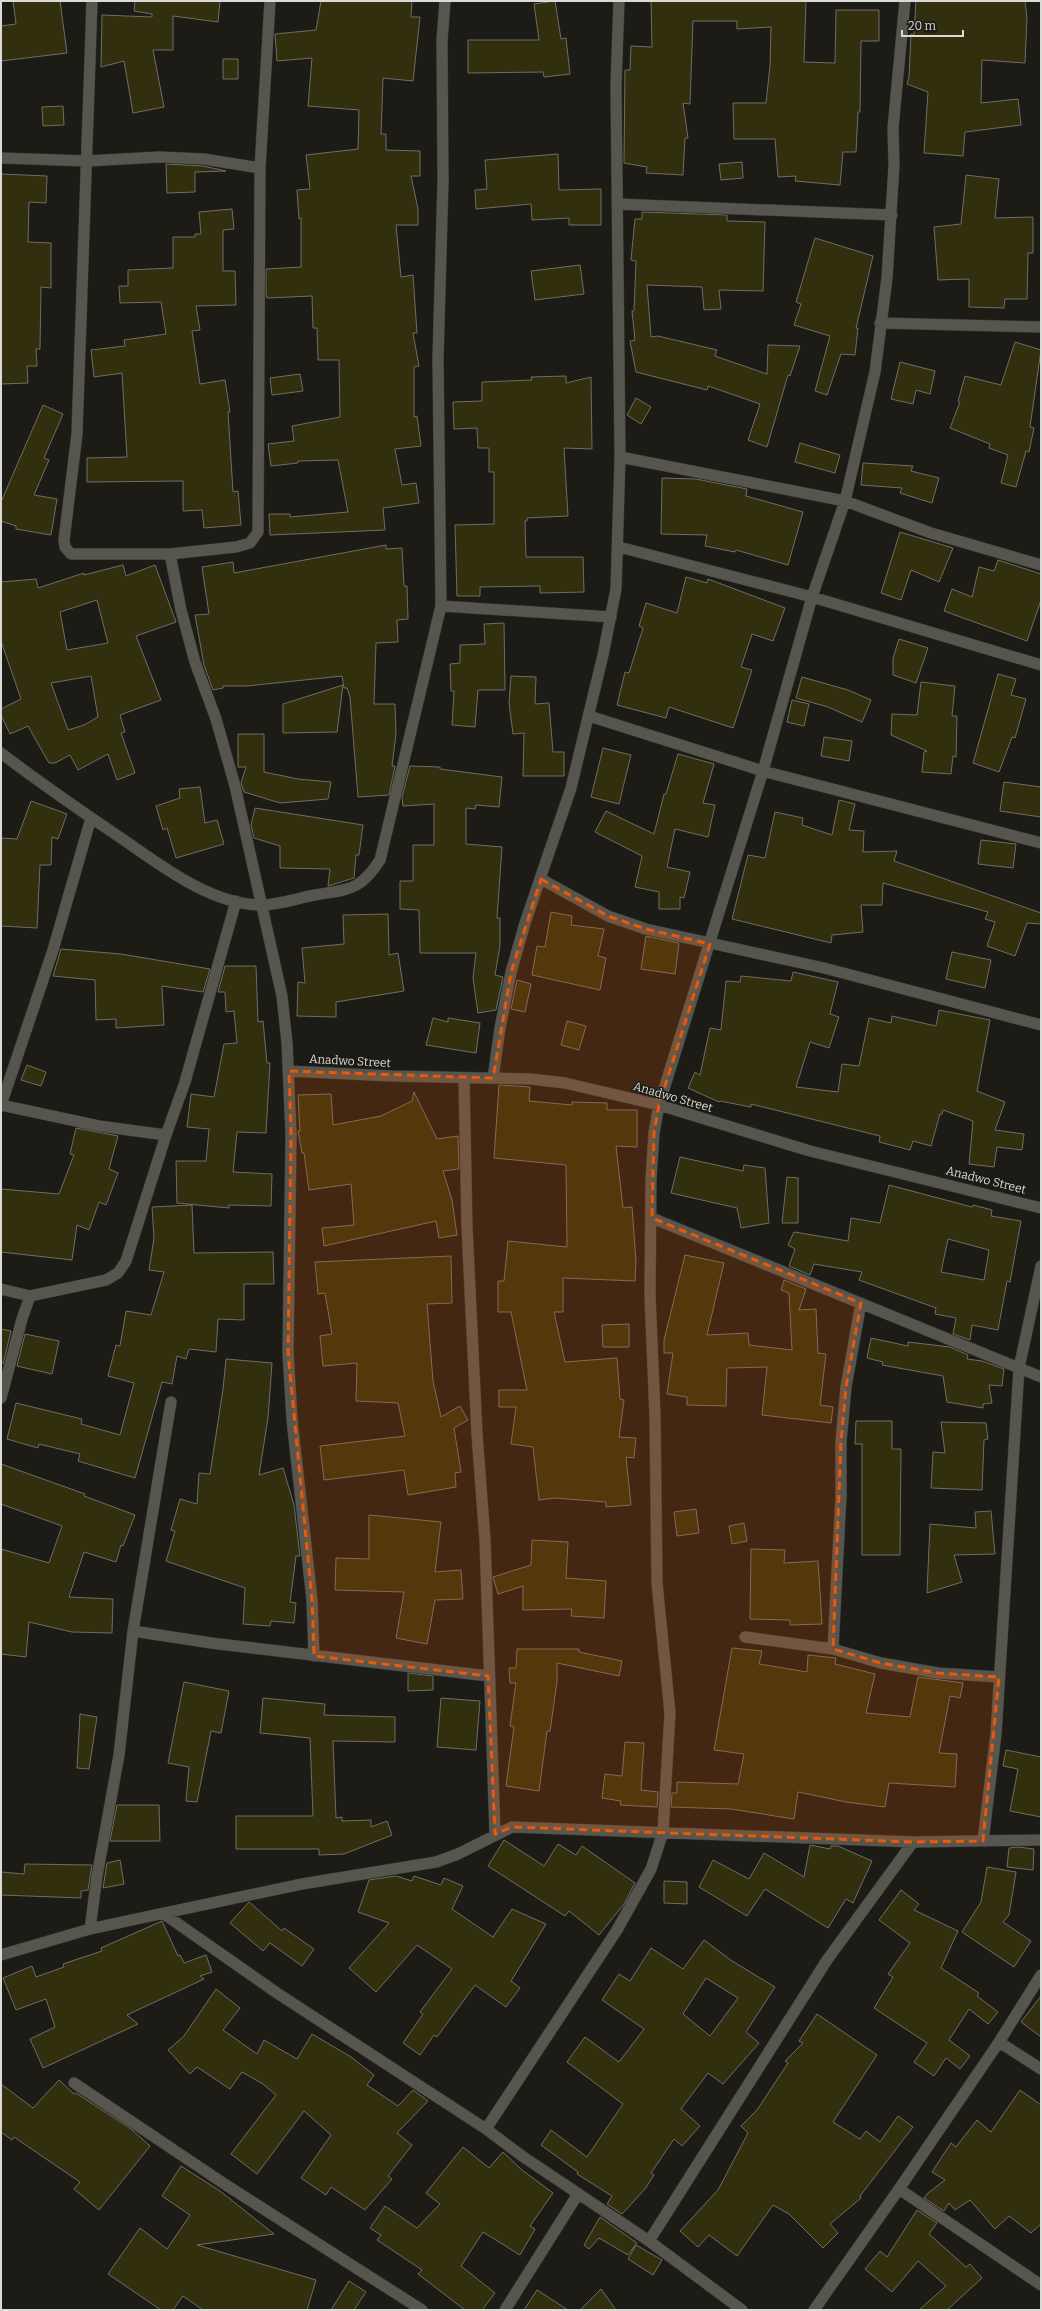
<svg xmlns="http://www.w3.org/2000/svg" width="1042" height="2311" viewBox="0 0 1042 2311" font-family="Bitter,serif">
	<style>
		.building { fill: #312f0d; stroke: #6e6e66; fill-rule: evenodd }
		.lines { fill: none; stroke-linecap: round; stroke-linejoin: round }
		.minor-casing { stroke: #353531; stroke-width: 12 }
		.minor { stroke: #56554e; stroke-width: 11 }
		.marked { fill: #e8590c; fill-opacity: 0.2; stroke: #e8590c; stroke-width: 3; stroke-dasharray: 8 5; stroke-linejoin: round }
		.labels { text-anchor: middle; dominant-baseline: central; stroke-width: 3; stroke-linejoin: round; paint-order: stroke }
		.street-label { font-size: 12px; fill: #dadad6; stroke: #1c1b15 }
	</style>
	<rect width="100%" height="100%" fill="#1c1b15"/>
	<!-- building -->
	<path class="building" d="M13,1H60L67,53L1,61V26L16,24Z
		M135,1H220L218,22L173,16V50H153L164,107L133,113L124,61L101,67L102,15L152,17V14L134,11Z
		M321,1H412L411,17H420L413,81L383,78L381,134H386V150L420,151V176H411L418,209V225H396L401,277L413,275L417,333H413L419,366L414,367V417L417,416L421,446L395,449L402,485L416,483L419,503L383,508L385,530L270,535L269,514H290V517L348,512L338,460L298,461V463L271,466L268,444L294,441L292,426L340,417L339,360H318L317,328H313L312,296L267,298L266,294V269L301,267V218L299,219L297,190L310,189L306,155L358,149L359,110L308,106L312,58L277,61L275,34L316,30Z
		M555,1L561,39L566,38L570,74L544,77L543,72L468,73V40H539L534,4Z
		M651,1H806L804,62L835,63L836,10H879V41H861L860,112H858L856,152H843L840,185L795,181L796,176L778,177L775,139H734L733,103H766L770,66L771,27L737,29V21H693L690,104L683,103L688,138H685L683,175L646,173L647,167L624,163L625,70H630L631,46L652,47Z
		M916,1H1025L1027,18L1025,63L982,60L981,103L1018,99L1021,125L965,132L963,156L924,153L928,92L907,84L909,77L911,34H914Z
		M223,59H238V79H223Z
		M63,106L64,125L43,126L42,107Z
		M558,154L559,190L601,189V225H569V218L532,220L531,204L476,209L475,190L487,189L485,160Z
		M742,162L743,178L721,180L719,164Z
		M166,164L203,166L226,171L195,172V192L167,193Z
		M1,174L47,176L46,203L29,202L28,242L51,243V288L41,287L40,349H36L37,366H27L28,383L1,384Z
		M966,175L999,179L995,218L1033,217V253H1028L1027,299H1005L1004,308L969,307V279L938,280L934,227L961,224Z
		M232,209L234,229L223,230V271H235L236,305L196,306L200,330L192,331L200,384L225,380L230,412H228L233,492L238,491L241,525L204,528L202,510L183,511V481L87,482V458L127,457L122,373L94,377L91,350L125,346L124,340L166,334L161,302L120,303L119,286H128V270L173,268V237H195V234H201L199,212Z
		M642,212L727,215V221L765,222L763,291L719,290L721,309L704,310L702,287L647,285L651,337L658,336L717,350L715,356L767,374L768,345L800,346L790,376L788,375L767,447L748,440L760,404L708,386L707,390L636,372L630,341L635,340L632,311H634L636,261L631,260L635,219H642Z
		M815,238L873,256L856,328H858L855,355L841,354L827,395L815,391L830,336L794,325L801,304L796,302Z
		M580,265L584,294L535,300L531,271Z
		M1015,342L1041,350L1030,427L1034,428L1029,452L1026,451L1016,487L1001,483L1008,455L989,448L990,444L950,428L960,402L958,401L965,376L1001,385Z
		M900,362L935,371L930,394L916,390L913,404L891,399Z
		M300,374L303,391L272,395L270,378Z
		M566,376V383L591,377L592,449L564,448L568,516L527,518V521H525L526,557H583L584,592L540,593V586L480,587V596H457L455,525L494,524V472H489V448H478L477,428L454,429L453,402L482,401V382L532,380L531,377Z
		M636,398L651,407L641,424L627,415Z
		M43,405L63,414L44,458L49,460L34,495L57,499L51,535L16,529V526L1,521V502Z
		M800,443L840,455L835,473L795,462Z
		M863,463L913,466L911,471L939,478L932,503L900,493L902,488L861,485Z
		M662,478L696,479L747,489L746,496L803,512L788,565L736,550L735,552L705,546L707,535L661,534Z
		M900,532L953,548L939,582L911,570L901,600L881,593Z
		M386,545V549L402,548L404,586H407L408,619L397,620L398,642L376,643L374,704H395L396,734L392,766H395L389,795L358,797L350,697L347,688H344L342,676L247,686H223V688L213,690L204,665L195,615L209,614L202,567L233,562L234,573Z
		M998,560L1041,574V600L1027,641L944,611L952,589L972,597L979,567L994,571Z
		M123,565L126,576L155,565L176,622L136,636L161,700L120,715L125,732L121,733L135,773L117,780L108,754L78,770L70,755L55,763H49L28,726L10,734L1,715V709L21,699L1,641V582L36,579L38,588L84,573V575ZM97,600L108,643L67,650L60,612ZM91,676L98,717L84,725L68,730L51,683Z
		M686,577L707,583L708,579L785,608L773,641L752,634L741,667L752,670L733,728L669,707L666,718L617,705L625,672L629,673L643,628L639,626L646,603L677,613Z
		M504,623L505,690H478L475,727L452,725L454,691H451L450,664L460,663V645L485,644L484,624Z
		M899,639L928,648L916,683L893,675V658Z
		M998,674L1016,679L1011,695L1026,699L1015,738L1012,737L999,772L973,763Z
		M511,676L536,677L535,704L549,703L553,752H564V776H523L524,733L513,734L509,703Z
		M802,677L848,690L871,700L862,722L828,707L796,698Z
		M921,682L955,686L952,716H957L956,757L953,756L951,774L922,772L924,752L927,751L891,735L892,714L917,715Z
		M343,685L337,732L283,733V704Z
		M792,700L809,704L804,726L787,722Z
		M238,734H264V772L298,779L331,782L328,799L280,803L244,792L241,783L246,767H238Z
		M824,737L852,741L849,761L821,756Z
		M603,748L631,755L619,804L591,797Z
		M678,754L714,764L703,803L715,805L708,837L675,829L667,867L690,872L684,898L680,897V909H659V892L635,887L642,856L595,832L606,811L654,834L664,794H666Z
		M410,766L440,767V769L502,777L499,807L476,805L475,809L466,808V844L502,847L497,918H500V946L495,975L503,977L496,1010L478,1013L473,978L476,953H420L419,910L400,909V881H413V845H434V804L403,806L402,797Z
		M1004,782L1041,787V817L1000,811Z
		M200,787L205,823L217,820L224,844L176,858L167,828L163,830L156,806L180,798L179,789Z
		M839,800L855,804L849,830L864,831L863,852L897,851L894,861L1041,913V924L1027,923L1015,956L987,946L995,922L985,919L988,912L883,883L882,905H861L863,932L832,935L831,943L732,919L748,855L765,858L775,812L803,818L802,825L832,835Z
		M31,801L67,814L58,839L52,837L51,865H40L37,928L1,926V838L17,839Z
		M255,808L363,825L359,855H356L354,878L328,886L330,869L280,868V846L254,838L251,825Z
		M981,840L1016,844L1013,868L978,864Z
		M551,912L572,916L571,925L604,929L598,956L606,958L600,990L532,975L537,946L545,947Z
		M388,914L389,955L398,953L404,991L336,1002V1017L297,1016L298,982L305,983L302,948L344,944L343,915Z
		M646,936L679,943L675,974L641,969Z
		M61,949L121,954L210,969L203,992L162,986L164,1025L116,1028V1019L96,1020L95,980L53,976Z
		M952,952L991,960L985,988L946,979Z
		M225,966H256L258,1022L263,1021L267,1063H270L266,1133L237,1132L233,1172L272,1174L271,1206L229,1205V1208L177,1203L176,1161H206L209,1129L187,1127L191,1094L214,1097L224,1044L237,1043L234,1011L226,1012L225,992H218Z
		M793,972L838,982L830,1014L839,1017L829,1048L810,1042L796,1087L838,1092L842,1064L859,1066L869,1018L891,1023L892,1016L936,1026L939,1010L990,1020L977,1091L1005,1102L995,1130L1024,1134L1022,1150L997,1147L994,1167L969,1164L973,1121L943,1110L942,1114H940L931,1146L913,1141L910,1150L879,1142L880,1136L751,1104V1107L720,1101L719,1102L688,1088L695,1072L700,1075L710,1028L721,1030L726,981L740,982L741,976L791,981Z
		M517,980L531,984L525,1012L511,1009Z
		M433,1018L448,1022V1018L480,1023L476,1053L426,1045Z
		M567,1021L586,1026L579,1050L561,1045Z
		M27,1065L46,1072L41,1086L21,1080Z
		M499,1085L530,1087L529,1101L572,1105V1102L607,1103V1110H637V1147L616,1146L623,1208L632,1207L636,1261L635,1281L563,1278V1312H554L565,1362L617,1358L620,1399L624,1400L619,1437L636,1438L634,1458L626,1457L631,1505L606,1507V1502L555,1498L539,1500L533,1447L511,1444L516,1407H499V1390H527L511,1312H498V1281H504L508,1241L567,1247L566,1165L494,1158Z
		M414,1092L437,1139L458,1136L459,1169L443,1171L452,1200L457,1235L439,1238L436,1221L324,1246L322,1228L354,1225L351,1184L309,1190L304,1153H302L298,1131H300L298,1095L331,1094L333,1125L381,1116L412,1101Z
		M76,1128L118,1136L109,1169L118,1173L106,1205L99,1202L89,1230L77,1225L72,1260L1,1252V1189L59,1194L74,1155L70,1154Z
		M680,1157L743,1171L744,1165L765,1168L769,1223L741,1228L737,1208L671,1193Z
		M787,1177L798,1178V1223H782Z
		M889,1185L972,1207L973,1205L992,1210L991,1216L1021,1221L1010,1282L1007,1281L998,1330L972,1325L970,1340L953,1334L956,1318L935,1314L936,1308L859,1280L862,1272L814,1264L810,1275L789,1266L795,1249L788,1245L794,1232L848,1241L851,1218L880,1223ZM948,1239L989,1250L984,1280L941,1272Z
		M192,1205L194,1253L273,1252L274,1284H244V1320L218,1319L216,1352L189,1349L186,1359L177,1356L172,1384L162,1382L135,1478L78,1461L80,1454L39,1444L38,1448L7,1439L16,1403L82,1419L81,1424L120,1435L134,1383L108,1376L116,1345L120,1346L126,1311L151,1315L164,1272L149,1270L154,1238L152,1207Z
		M685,1255L724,1263L707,1335L748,1333L749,1345L792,1350L789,1293L781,1290L784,1280L806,1289L799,1310L816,1309L818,1353L826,1354L820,1405L833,1407L831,1423L762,1415L767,1367L727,1368L726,1406L687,1405V1397L667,1394L673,1353H664V1340Z
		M451,1256L452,1303L427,1304L433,1381L441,1417L460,1406L468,1420L454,1428L461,1472L455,1473L456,1487L408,1495L404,1470L324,1480L320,1446L405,1436L398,1403L356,1401L357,1363L323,1366L320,1336L332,1334L325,1293L318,1294L315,1262Z
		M629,1324V1347H603L602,1325Z
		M1,1329L11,1331L3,1364L1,1363Z
		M25,1334L59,1341L52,1374L17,1366Z
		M871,1338L908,1346V1342L950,1347L968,1355L967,1359L982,1361L1004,1369L1002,1386L989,1385L992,1403L983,1404V1408L947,1402L943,1376L882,1365L883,1362L867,1358Z
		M226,1359L272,1363L268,1418L259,1475L283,1468L294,1505L300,1556H296L290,1602L296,1603L294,1623L271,1621L270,1626L243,1624L245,1588L166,1561L175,1531L171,1530L180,1499L197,1504L199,1473L210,1474L223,1389Z
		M856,1421H892V1449H901L900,1555H862V1444H855Z
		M941,1422L986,1423L988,1439L984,1440L982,1490L931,1488L933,1452L945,1453Z
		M1,1464L85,1494L84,1496L135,1515L123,1546L121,1545L116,1562L84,1552L69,1597L113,1599L112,1633L72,1632L29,1622L26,1657L1,1654V1549L49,1563L62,1526L1,1504Z
		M696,1509L699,1533L677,1536L674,1512Z
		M991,1511L995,1554L954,1555L962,1582L927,1593L930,1524L976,1528L975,1512Z
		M369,1515L441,1522L435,1572L461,1570L463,1599L435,1600L427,1644L396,1638L404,1592L335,1590L336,1558L369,1559Z
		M744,1523L747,1541L732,1544L729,1526Z
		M532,1540L568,1542L566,1578L606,1581L604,1618L571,1616L572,1609L523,1610V1586L498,1594L493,1577L531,1565Z
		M751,1549L785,1550L784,1563L818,1561L822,1624L790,1625V1620L750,1619Z
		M732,1648L762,1651L759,1664L807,1672L808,1655L836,1658L835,1664L875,1674L866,1713L910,1717L918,1677L963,1683L960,1698L950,1696L939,1753L957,1754L955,1787L889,1783L885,1807L846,1802L798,1792L794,1819L731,1809L671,1807L672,1793H677V1782L738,1784L744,1754L714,1750Z
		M517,1649H579V1652L622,1661L619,1676L557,1663V1682L550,1731H547L539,1791L506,1786L514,1727L510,1726L516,1683H510L509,1668H516Z
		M408,1673L433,1676V1690L408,1691Z
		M184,1682L229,1691L221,1733L211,1731L197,1802L186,1801L189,1767L168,1763Z
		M263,1698L325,1704L324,1715L395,1717V1742L333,1741L336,1818L342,1817V1821L371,1820V1827L387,1821L392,1835L344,1854L319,1855V1849H236V1816H313L310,1738L260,1733Z
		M441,1698L480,1701L476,1750L437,1747Z
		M80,1714L97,1717L89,1769L77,1768Z
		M625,1742L644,1743L641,1790L658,1792L657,1807L620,1805L621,1801L602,1798L605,1774L622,1776Z
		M1006,1750L1041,1757V1817L1010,1811L1018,1769L1003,1766Z
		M117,1805H159L160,1841H110Z
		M504,1840L544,1866L558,1844L576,1855L582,1846L635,1883L624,1904L599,1935L569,1911L565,1916L488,1866Z
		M810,1845L830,1849L831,1846H838L872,1861L853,1903L846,1899L828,1928L765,1889L747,1916L699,1887L713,1860L749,1879L764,1853L804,1877Z
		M1018,1847L1034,1849L1033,1870L1007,1867L1009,1848Z
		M120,1860L124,1884L103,1888L107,1863Z
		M25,1864L92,1865L88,1890L81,1891V1898L1,1895V1872L24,1874Z
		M987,1867L1016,1872L1009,1915L1003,1922L1031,1941L1014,1967L962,1932L981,1902Z
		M396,1876L412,1881L414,1876L441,1885L444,1878L463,1886L452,1909L493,1937L512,1909L546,1924L511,1981L520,1988L506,2007L475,1985L437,2037L434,2035L420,2055L403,2043L423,2014L420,2012L452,1969L417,1945L376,1992L349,1968L389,1923L358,1912L369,1880Z
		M664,1881L687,1882V1904L664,1903Z
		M901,1890L919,1904L914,1910L958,1931L941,1968L979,1993L977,1996L998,2012L988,2024L969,2009L949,2040L970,2056L960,2069L946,2058L934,2076L914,2062L927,2043L874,2008L893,1977L888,1974L910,1943L879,1920Z
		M249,1902L282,1931L284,1928L314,1949L302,1966L270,1943L263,1951L230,1923Z
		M162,1921L178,1956L180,1955L184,1963L206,1955L212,1972L200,1976L204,1979L127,2015L138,2024L43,2068L30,2039L55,2027L46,1999L16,2010L3,1978L32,1966L36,1977L64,1967L63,1964L102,1951L101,1948Z
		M704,1940L732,1961L775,1987L746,2032L759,2043L723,2084L708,2073L681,2109L700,2126L682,2146L674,2139L651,2173L654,2175L645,2189L622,2214L607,2204L612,2196L577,2174L578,2172L541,2145L551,2130L587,2157L623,2104L567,2062L585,2037L619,2062L644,2029L602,2000L619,1974L630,1981L651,1948L683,1969ZM706,1978L738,1998L710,2036L683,2014Z
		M216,1989L240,2008L223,2030L257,2054L264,2040L297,2059L312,2034L351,2057L374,2075L367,2085L398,2106L413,2090L428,2101L397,2133L412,2145L388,2176L392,2179L365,2210L331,2187L326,2195L301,2178L331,2135L304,2111L257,2174L231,2154L276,2095L263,2084L242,2072L230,2089L197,2067L190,2074L168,2050L184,2036Z
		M1041,1996V2037L1021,2022Z
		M817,2014L877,2055L833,2122L860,2139L866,2131L880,2142L898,2116L913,2127L860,2196L861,2198L830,2224L838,2233L823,2248L789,2214L773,2205L737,2256L709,2235L698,2247L680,2231L718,2190L748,2133L741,2126L757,2110L788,2063L785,2061L803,2043L799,2041Z
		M59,2080L74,2094L76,2093L131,2129L150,2146L99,2210L74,2189L80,2182L14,2137L12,2140L1,2132V2084L33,2108Z
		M1020,2090L1041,2105V2224L1031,2233L1009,2216L995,2229L970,2200L955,2210L949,2203L944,2211L924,2198L928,2193L945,2180L932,2172L951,2143L956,2147L977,2120L991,2132Z
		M463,2147L489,2168L503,2152L522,2170L553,2193L530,2226L535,2229L520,2255L483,2232L461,2266L495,2293L482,2310H465L418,2274L422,2270L377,2240L381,2235L370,2228L385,2206L417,2228L440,2204L426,2193Z
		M181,2166L220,2191L274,2234L197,2245L316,2280L307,2310H203L183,2296L173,2310H161L108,2274L140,2228L167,2249L190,2215L162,2196Z
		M917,2210L937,2223L929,2234L966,2267L970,2264L982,2278L947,2310H919L946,2286L918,2261L892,2292L865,2269L880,2251L887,2257Z
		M600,2217L637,2243L628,2255L599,2238L589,2249L584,2245Z
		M636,2245L662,2260L653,2275L628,2259Z
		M349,2281L366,2292L354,2310H331Z
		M601,2289L616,2310H580Z
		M537,2290L568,2310H524Z"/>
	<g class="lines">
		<!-- minor casing -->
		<g class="minor-casing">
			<path id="minor" d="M92,1L77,434L64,540L65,547L71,554H170L236,547L250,543L258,532L260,168L270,1
				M1,158L86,161L159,157L204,159L260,168
				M617,204L892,215
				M880,323L1041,327
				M620,457L845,501L931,533L1041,565
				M619,547L812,597L1041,665
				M170,554L181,610L195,662L216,719L235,786L282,996L287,1043L291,1135L288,1353L292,1420L312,1600L314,1656
				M441,606L611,617
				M589,716L763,771L1041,843
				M1,753C39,782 78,809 118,836C158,863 210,905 261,905C278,905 298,898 315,895C349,889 360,891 380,860L441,606L438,359L443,181L442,41L445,1
				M541,879L608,916L646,929L824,968L1041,1025
				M289,1071L392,1076L531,1079L565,1083L659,1105L810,1151L1041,1208
				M493,1078L500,1028L511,972L525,923L571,788L603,655L616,589L620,457L616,85L619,1
				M464,1079L467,1227L477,1434L485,1540L495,1834
				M1,1105L53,950L91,818
				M1,1105L99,1126L166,1135
				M652,1218L1041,1377
				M1,1289L30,1296
				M1,1398L22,1319L30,1296L106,1280L118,1273L126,1261L166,1135L185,1082L236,901
				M133,1631L211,1643L488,1676
				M745,1637L833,1649L881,1663L938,1673L999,1677
				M833,1649L841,1496V1442L846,1387L861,1303
				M983,1841L996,1734L1019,1368L1041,1266
				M164,1914L277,1993L486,2129L522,2156L649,2241L742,2310
				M90,1929L97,1876L119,1755L133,1631L171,1402
				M1,1955L90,1929L141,1918L302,1884L436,1862L458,1854L512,1827L913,1842L1041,1840
				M999,2042L1041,2069
				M74,2083L226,2185L422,2310
				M486,2129L617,1930L651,1869L663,1832L670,1713L657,1583L655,1416L650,1295L651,1180L654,1133L659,1105L763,771L812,597L845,501L875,372L887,278L894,165L893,128L905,1
				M899,2189L1041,2285
				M649,2241L827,1960L913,1842
				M505,2310L578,2194
				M814,2310L899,2189L999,2042L1041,1975"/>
		</g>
		<!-- minor -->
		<use href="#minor" class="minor"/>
	</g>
	<!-- marked area -->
	<path class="marked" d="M541,879L608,916L646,929L710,944L659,1105L654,1133L652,1218L861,1303L846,1387L841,1442L833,1649L881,1663L938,1673L999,1677L983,1841L913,1842L512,1827L495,1834L488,1676L314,1656L312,1600L288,1353L291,1135L289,1071L493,1078L511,972Z"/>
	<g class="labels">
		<!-- street labels -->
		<g class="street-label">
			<text transform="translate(350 1061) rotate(3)">Anadwo Street</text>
			<text transform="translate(673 1097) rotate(16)">Anadwo Street</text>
			<text transform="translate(986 1180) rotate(14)">Anadwo Street</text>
		</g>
	</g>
	<!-- border -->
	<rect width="1042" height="2311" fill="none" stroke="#dadad6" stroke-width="4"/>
	<!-- scale -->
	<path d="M902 30v6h61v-6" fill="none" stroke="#dadad6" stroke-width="2"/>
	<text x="908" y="30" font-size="12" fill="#dadad6" stroke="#1c1b15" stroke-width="3" paint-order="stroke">20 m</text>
</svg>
